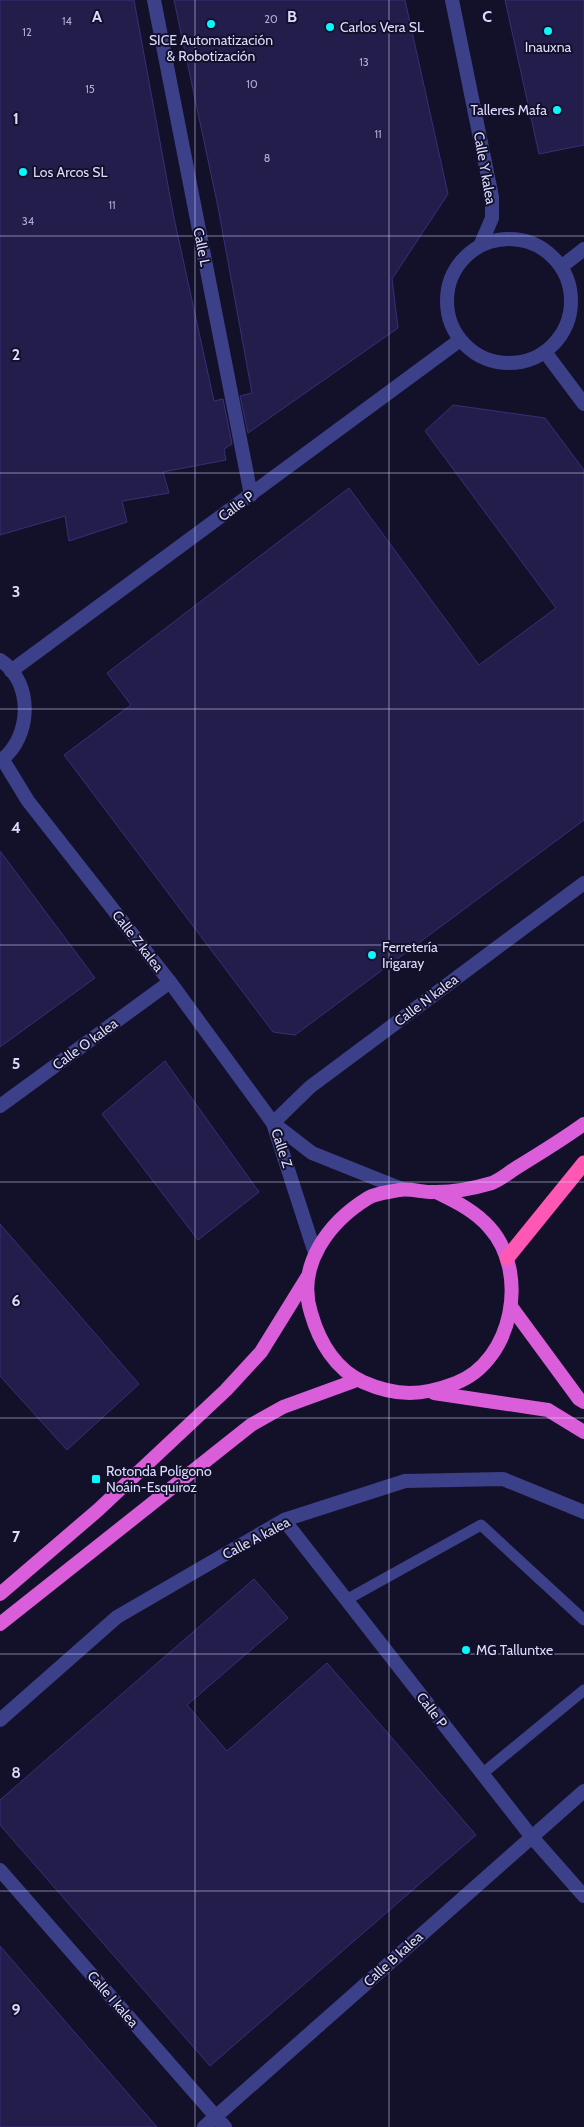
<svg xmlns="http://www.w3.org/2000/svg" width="584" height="2127" viewBox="0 0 584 2127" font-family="Cabin,sans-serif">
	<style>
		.building { fill: #231d4b; stroke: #382f77 }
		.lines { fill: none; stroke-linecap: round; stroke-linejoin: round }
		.service { stroke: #3c4089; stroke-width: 11 }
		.minor { stroke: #3c4089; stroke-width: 14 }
		.tertiary { stroke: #3c4089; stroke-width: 14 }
		.trunk { stroke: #da5dd9; stroke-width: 14 }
		.motorway { stroke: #fe57b4; stroke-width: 15 }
		.grid { fill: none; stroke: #dcdbff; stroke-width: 1; stroke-opacity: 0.55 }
		.poi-dot { fill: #08f8fd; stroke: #13112a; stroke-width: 2 }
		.labels { text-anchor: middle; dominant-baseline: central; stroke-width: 4; stroke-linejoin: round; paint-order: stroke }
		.number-label { font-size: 11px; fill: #aeacd2 }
		.poi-label { font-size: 14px; fill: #dcdbff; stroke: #13112a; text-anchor: start }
		.street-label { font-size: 14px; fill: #dcdbff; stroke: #13112a }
		.grid-label { font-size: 16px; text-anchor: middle; font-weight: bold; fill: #dcdbff; stroke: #13112a; stroke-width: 4; stroke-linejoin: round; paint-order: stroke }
	</style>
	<rect width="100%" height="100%" fill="#13112a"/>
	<!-- building -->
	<path class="building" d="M0,0H134L174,218L214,401L223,399L232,444L224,449L226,460L163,472L169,493L122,501L127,522L69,541L65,516L0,535Z
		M174,0H405L448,194L392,279L398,328L248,433L240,396L252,393L218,207Z
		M505,0H584V145L539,154Z
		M453,405L545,418L584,470V820L295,1035L273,1032L64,755L131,705L107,673L349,488L479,665L556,608L425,431Z
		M0,851L95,978L0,1047Z
		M165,1061L259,1192L198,1240L102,1114Z
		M0,1224L139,1384L67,1450L0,1376Z
		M254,1579L288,1618L187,1705L227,1751L327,1663L476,1835L210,2066L0,1825V1800Z
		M0,1946L77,2035L157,2127H0Z"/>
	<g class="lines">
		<!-- service -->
		<path class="service" d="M346,1600L481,1525L584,1620
			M482,1774L584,1690"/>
		<!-- minor -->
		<path class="minor" d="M154,0L251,495
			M452,0L492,197V218L480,246
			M447 301a62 62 0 1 1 124 0a62 62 0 1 1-124 0Z
			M561,267L584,249
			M545,352L584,404
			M11,671L460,340
			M0,1106L170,982
			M273,1123L310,1087L584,883
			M284,1520L531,1836L584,1896
			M0,1720L117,1617L284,1520L405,1481L503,1479L584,1512
			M0,1870L225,2127
			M204,2127L584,1791"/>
		<!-- tertiary -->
		<path class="tertiary" d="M0,660C34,682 32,738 0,761
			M3,760L28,801L170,982L273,1123L312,1153L402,1189
			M273,1123L315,1253"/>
		<!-- trunk -->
		<path class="trunk" d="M436,1192C456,1202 474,1210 489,1227C530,1272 513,1361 456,1383C422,1396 397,1397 363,1382C335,1369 319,1341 311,1313C296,1265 329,1222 368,1198C376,1193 390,1192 399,1190C411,1188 424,1193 436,1192C453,1192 475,1188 492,1183C500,1180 508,1173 516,1168C539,1154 562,1140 584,1124
			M512,1308L579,1399L584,1402
			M434,1393L548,1410L584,1432
			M0,1594L98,1510L226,1390L261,1352L308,1276
			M0,1624L251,1425L283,1407L357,1380"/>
		<!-- motorway -->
		<path class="motorway" d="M507,1258L584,1163"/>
	</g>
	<!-- grid -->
	<path class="grid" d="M195,0V2127M389,0V2127M0,236H584M0,473H584M0,709H584M0,945H584M0,1182H584M0,1418H584M0,1654H584M0,1891H584"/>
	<!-- markers -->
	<g class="poi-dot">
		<circle cx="211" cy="24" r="5"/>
		<circle cx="330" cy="27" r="5"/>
		<circle cx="548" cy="31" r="5"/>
		<circle cx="557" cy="110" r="5"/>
		<circle cx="23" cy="172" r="5"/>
		<circle cx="372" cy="955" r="5"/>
		<rect x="91" y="1474" width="10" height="10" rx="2.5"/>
		<circle cx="466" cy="1650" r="5"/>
	</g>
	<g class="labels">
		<!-- number labels -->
		<g class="number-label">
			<text x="271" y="19">20</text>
			<text x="67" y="21">14</text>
			<text x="27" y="32">12</text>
			<text x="364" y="62">13</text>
			<text x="252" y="84">10</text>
			<text x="90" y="89">15</text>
			<text x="378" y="134">11</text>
			<text x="267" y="158">8</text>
			<text x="112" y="205">11</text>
			<text x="28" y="221">34</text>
		</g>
		<!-- poi labels -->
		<g class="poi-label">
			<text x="340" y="27">Carlos Vera SL</text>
			<text x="211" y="40" text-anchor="middle">SICE Automatización<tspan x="211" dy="16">&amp; Robotización</tspan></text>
			<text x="548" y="47" text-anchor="middle">Inauxna</text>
			<text x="547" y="110" text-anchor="end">Talleres Mafa</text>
			<text x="33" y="172">Los Arcos SL</text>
			<text x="382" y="947">Ferretería<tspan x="382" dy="16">Irigaray</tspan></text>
			<text x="106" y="1471">Rotonda Polígono<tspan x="106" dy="16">Noáin-Esquíroz</tspan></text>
			<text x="476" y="1650">MG Talluntxe</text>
		</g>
		<!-- street labels -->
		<g class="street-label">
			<text transform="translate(485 168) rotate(80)">Calle Y kalea</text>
			<text transform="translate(202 247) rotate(79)">Calle L</text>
			<text transform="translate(236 506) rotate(-36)">Calle P</text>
			<text transform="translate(138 941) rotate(52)">Calle Z kalea</text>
			<text transform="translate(426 1000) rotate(-37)">Calle N kalea</text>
			<text transform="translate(85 1044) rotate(-36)">Calle O kalea</text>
			<text transform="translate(282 1148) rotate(72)">Calle Z</text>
			<text transform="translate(256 1538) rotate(-28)">Calle A kalea</text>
			<text transform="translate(432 1710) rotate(52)">Calle P</text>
			<text transform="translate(393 1959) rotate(-42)">Calle B kalea</text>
			<text transform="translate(113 1999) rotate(49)">Calle I kalea</text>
		</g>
	</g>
	<g class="grid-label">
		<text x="97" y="22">A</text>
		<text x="292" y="22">B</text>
		<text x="487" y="22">C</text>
		<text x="16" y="124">1</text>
		<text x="16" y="360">2</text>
		<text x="16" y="597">3</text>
		<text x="16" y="833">4</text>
		<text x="16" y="1069">5</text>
		<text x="16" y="1306">6</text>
		<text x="16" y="1542">7</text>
		<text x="16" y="1778">8</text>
		<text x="16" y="2015">9</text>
	</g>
</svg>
